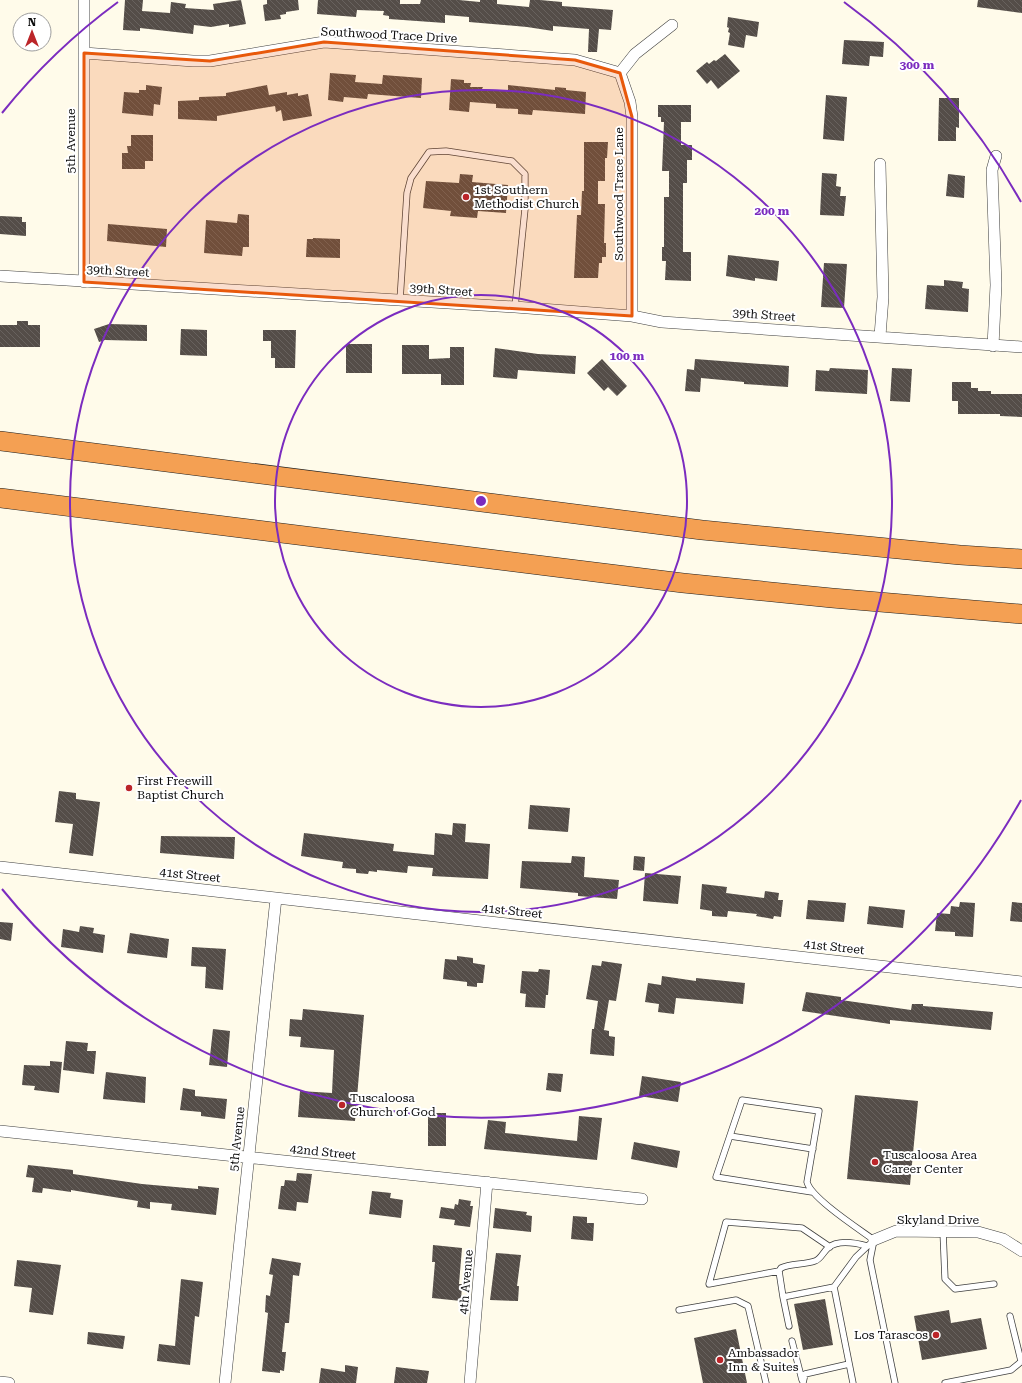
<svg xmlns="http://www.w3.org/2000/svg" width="1022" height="1383" viewBox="0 0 1022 1383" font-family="'Roboto Serif',serif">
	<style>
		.building { fill: url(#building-back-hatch) }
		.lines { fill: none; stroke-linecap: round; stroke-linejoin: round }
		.service-casing { stroke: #3f3f3f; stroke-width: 7 }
		.minor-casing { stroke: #3f3f3f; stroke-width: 12 }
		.motorway-casing { stroke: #1d1d1d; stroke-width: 20 }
		.service { stroke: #fff; stroke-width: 5.5 }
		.minor { stroke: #fff; stroke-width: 11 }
		.motorway { stroke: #f4a053; stroke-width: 19 }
		.marked { fill: #e8590c; fill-opacity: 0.2; stroke: #e8590c; stroke-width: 3; stroke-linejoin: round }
		.ring { fill: none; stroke: #7b2cbf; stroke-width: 2 }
		.poi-dot { fill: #bb2529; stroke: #fff; stroke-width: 1.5 }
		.labels { text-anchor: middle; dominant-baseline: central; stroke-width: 4; stroke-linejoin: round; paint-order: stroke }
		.street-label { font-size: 12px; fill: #0c0c0c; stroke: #fff }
		.poi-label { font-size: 12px; fill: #0c0c0c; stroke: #fff; text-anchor: start }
		.centre { fill: #7b2cbf; stroke: #fff; stroke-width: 2 }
		.ring-label { font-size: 12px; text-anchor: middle; font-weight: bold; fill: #7b2cbf; stroke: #fff; stroke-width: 4; stroke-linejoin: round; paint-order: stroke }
	</style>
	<defs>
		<pattern id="building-back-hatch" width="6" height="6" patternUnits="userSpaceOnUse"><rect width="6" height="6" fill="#544d48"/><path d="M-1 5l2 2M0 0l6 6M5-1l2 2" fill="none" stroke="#68625e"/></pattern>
	</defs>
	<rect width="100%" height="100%" fill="#fffbea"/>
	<!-- building -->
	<path class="building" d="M125,0H143L142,11L170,13L171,2L186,4L185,8L214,10L213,4L241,0L246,24L229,27V24L211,27L194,25L193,34L140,28V31L123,30Z
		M267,0H298L299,10L286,12V14L280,15L281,19L265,21L263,5L267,4Z
		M318,0H400V4H420L421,0H459L480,2V0H497V4L529,7L530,0H540L562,2V6L613,10L611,30L599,29L597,52H588L589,29L553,26V31L527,27L469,22V17L445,15V23L389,19V16L383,15L384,11L357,10L356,17L317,14Z
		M978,0H1022V13L977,7Z
		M728,17L759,22L757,37L746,35L744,48L728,45L730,33L728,32L729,28L727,27Z
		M844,40L884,42L883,57L870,56L869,66L842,64Z
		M725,54L740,71L718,89L711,80L707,84L696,71L707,62L709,64L714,60L716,61Z
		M330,73L356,75L355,82L382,84L383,75L422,78L421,98L368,94L367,99L344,97L343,102L328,100Z
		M451,79L464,80V83H471L470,87H483L482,89L508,91V85L555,90V87L566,88V90L586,92L585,114L533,110L532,115L518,114V109L496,108V104L470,102L469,112L449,110Z
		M146,85L162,87L160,105L154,104L153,116L122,113L124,92L139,93V90H146Z
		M267,85L269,95L287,92V95L298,93V96L308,94L312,116L283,121L281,110L276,112L275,106L217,116V121L178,119V101L199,100V97L226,96V93Z
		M826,95L847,97L844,141L823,139Z
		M939,98H959V128L956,127V141H938Z
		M658,105H691V122H681V145H692V160H687V183H683V252H691V281L665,280L666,261H662V247H664V197H669V171H662L664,122H661V117H658Z
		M131,135H153V161H145V169H122V153H128L127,146H131Z
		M584,142H608L607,158H605V181H598V204H605L604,243H606V257H602V263H599L598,278H574L577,215H581L582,191H584Z
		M822,173L837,174L836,186L841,187L840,196H846L844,216L820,215Z
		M460,174L473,175L472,182L508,185L506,213L478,211L477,218L450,216L451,211L423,208L426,181L459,183Z
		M948,174L965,176L964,198L946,196Z
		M238,214L249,215V247H243L242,256L204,253L206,220L237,223Z
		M0,216L22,217V222H26V236L0,234Z
		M108,224L167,229L166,247L107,241Z
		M313,238L340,239V258L306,257L307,239H313Z
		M728,255L779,261L777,281L755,278V281L726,276Z
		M824,263L847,264L844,308L821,307Z
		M944,280L963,282L962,288L969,289L968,312L925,309L927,285L944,286Z
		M17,321H28V325H40V347H0V325H17Z
		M109,324L147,325V341L105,340L99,342L94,329Z
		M181,329L207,330V356L180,355Z
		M263,330H296L295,368H275V358H271V341H263Z
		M346,344H372V373H346Z
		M402,345H429V359L450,358V347H464V385H441V374H402Z
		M495,348L538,354L576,356L575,374L518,370L517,379L493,377Z
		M602,359L627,386L617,396L608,387L604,391L587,373Z
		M695,359L789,366L788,387L744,384V382L701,378L700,392L685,391L687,369L694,370Z
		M830,368L868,370L867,394L815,391L816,370L829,371Z
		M892,368L912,369L910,402L890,401Z
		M952,382H971V388H978V391H991V394H1022V417L1000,416V414H958V401H952Z
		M59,791L76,793V799L100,802L93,856L69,853L73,824L55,822Z
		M530,805L570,808L568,832L528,829Z
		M453,823L466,824L465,842L490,844L488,879L432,876L433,868L408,866L407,873L377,870V872L369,871L368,874L356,873V869L342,868L343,862L301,856L304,833L394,844L393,851L434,855L435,833L452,835Z
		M161,836L235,837L234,859L160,853Z
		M572,856L585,857L584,877L619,880L617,899L578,896V893L520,888L522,861L571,863Z
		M634,856L645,857L644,871L633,870Z
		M645,873L681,876L678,904L643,901Z
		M702,884L727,887L726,893L764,898L765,891L779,893L778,900H783L781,917L774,916L773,919L756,916L757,914L728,911L727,917L712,916V911L700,909Z
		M808,900L846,903L844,922L806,919Z
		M960,902L975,903L973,937L955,936V932L935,931L937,913L950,914L951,906L959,907Z
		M1012,902L1022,903V922L1010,921Z
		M869,906L905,910L903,928L867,924Z
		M0,922L13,923L11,941L0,939Z
		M80,926L94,928L93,933L105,935L103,953L61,947L63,929L79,932Z
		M130,933L169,939L167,958L127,953Z
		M192,947L226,949L223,990L205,988L206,967L191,966Z
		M457,956L473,958V963L485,965L483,983H477V987L467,986V982L443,979L445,959L457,960Z
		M602,961L622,964L616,1001L609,1000L604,1030L609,1031V1036L615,1037L614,1056L590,1054L592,1029H594L598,1001L586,999L592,965L601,966Z
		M539,969L550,970L548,995H546L545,1008L525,1007L526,994L520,993L522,971L538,972Z
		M662,976L696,981V978L745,983L743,1004L676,998L674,1014L658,1012L659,1004L645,1002L648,983L661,985Z
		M806,992L841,997V1000L911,1010L912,1004H923V1006L993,1012L991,1030L890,1020V1024L802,1011Z
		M303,1009L364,1015L355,1121L298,1117L300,1091L332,1093L334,1050L300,1047L301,1037L289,1036L290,1019L302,1020Z
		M213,1029L230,1031L227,1067L209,1065Z
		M66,1041L88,1043L87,1051H96L94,1074L63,1070Z
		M50,1061L62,1062L59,1093L34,1090L35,1086L22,1085L24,1065L50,1066Z
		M106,1072L146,1077L145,1103L103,1099Z
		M548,1073L563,1074L561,1092L546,1090Z
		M642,1076L681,1082L678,1102L639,1096Z
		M183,1088L195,1090V1096L227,1099L225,1119L201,1116V1112L180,1110Z
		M855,1095L918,1101L910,1185L847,1179Z
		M428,1113H446V1146H428Z
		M579,1116L602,1118L597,1160L484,1149L488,1120L506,1122L505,1133L577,1141Z
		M634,1142L680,1151L677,1168L631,1159Z
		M28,1165L73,1170V1174L142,1184L198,1189V1186L219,1188L216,1215L171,1210L172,1204L150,1202V1209L137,1207L138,1201L71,1190V1192L43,1188L42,1193L32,1192L34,1178L26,1177Z
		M297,1173L312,1174L308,1203L297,1202L296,1211L278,1209L281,1186H284L285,1180L296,1181Z
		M372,1191L391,1193L390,1198L403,1200L401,1218L369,1214Z
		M459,1199L471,1201L470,1206H473L470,1227L454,1225L455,1220L439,1218L441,1207L454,1209L455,1204L458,1205Z
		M495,1208L527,1212L526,1215L532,1216L531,1232L493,1228Z
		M573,1216L587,1217V1223H594L593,1241L571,1239Z
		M433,1245L462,1248L459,1284H462L461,1301L432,1298L435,1262H432Z
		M496,1253L521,1255L517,1286H519L518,1301L490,1300Z
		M272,1258L301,1263L299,1276L293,1275L289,1323H285L282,1352H286L284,1371L280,1370V1373L262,1371L268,1313L265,1312L266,1295L270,1296L273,1275L269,1274Z
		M17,1260L61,1265L53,1315L29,1312L32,1288L14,1286Z
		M181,1279L203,1282L199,1317L195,1316L190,1365L157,1361L159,1344L175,1346Z
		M825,1299L833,1345L803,1350L794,1304Z
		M949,1310L951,1323L981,1318L987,1349L922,1360L914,1316Z
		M736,1329L747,1383H703L694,1338Z
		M88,1332L125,1336L123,1349L87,1344Z
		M345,1365L358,1367L356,1383H319L321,1368L345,1372Z
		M396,1367L429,1371L427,1383H394Z"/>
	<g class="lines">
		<!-- service casing -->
		<g class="service-casing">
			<path id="service" d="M400,300L407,193L411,178L429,152L446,151L512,161L525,174V209L515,307
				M730,1136L813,1149
				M812,1192L716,1177L742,1100L819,1111L807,1182C811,1198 859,1229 874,1240
				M943,1231L945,1279L955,1289L994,1284
				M874,1240L870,1260L872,1270L895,1383
				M867,1246C856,1243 838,1239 828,1248C823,1252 821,1259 815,1261C804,1265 791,1263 781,1268L779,1271L783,1297L834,1287L856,1257L874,1240
				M779,1271L709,1284L726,1222L802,1228L830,1247
				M834,1287L853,1383
				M783,1297L789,1326
				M679,1310L736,1300L748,1306L766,1383
				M1010,1316L1021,1361
				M792,1341L802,1380
				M803,1383L805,1374L849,1364
				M945,1383L1011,1370L1022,1361"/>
		</g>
		<!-- minor casing -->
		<g class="minor-casing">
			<path id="minor" d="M84,0V282
				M84,53L193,61H210L324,42L575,60L620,73
				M620,73L630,102L632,117V316
				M620,73L635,54L672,25
				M0,276L515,307L632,316L662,322L1022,347
				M880,336L883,297L880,164
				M993,346L996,285L992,170L996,156
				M0,867L1022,982
				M0,1131L642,1199
				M874,1240L896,1231L978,1232L1003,1239L1022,1251
				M0,1382L9,1383
				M225,1383L276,898
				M470,1383L487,1182"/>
		</g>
		<!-- motorway casing -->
		<g class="motorway-casing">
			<path id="motorway" d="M0,441L702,530L960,555L1022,559
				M0,498L683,583L832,598L1022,614"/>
		</g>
		<!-- service -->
		<use href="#service" class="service"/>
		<!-- minor -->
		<use href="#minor" class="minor"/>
		<!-- motorway -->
		<use href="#motorway" class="motorway"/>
	</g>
	<!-- marked area -->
	<path class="marked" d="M324,42L575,60L620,73L632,117V316L84,282V53L210,61Z"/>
	<!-- distance rings -->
	<g class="ring">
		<circle cx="481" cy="501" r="206"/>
		<circle cx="481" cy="501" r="411"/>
		<path d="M1021 800A617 617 0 0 1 2 889M2 113A617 617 0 0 1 118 2M844 2A617 617 0 0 1 1021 202"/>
	</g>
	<!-- markers -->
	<g class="poi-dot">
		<circle cx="466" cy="197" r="4"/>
		<circle cx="129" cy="788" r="4"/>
		<circle cx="342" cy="1105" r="4"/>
		<circle cx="875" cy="1162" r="4"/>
		<circle cx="936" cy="1335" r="4"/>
		<circle cx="720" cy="1360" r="4"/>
	</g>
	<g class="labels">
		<!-- street labels -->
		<g class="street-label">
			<text transform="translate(389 35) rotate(3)">Southwood Trace Drive</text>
			<text transform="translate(71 141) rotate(-90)">5th Avenue</text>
			<text transform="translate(619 194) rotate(-90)">Southwood Trace Lane</text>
			<text transform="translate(118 271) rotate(3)">39th Street</text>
			<text transform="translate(441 290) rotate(4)">39th Street</text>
			<text transform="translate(764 315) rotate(4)">39th Street</text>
			<text transform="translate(190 875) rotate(6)">41st Street</text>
			<text transform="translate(512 911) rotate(6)">41st Street</text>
			<text transform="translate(834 947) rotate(6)">41st Street</text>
			<text transform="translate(237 1139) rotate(-84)">5th Avenue</text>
			<text transform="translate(323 1152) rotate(6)">42nd Street</text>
			<text x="938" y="1220">Skyland Drive</text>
			<text transform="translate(466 1282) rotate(-85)">4th Avenue</text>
		</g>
		<!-- poi labels -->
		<g class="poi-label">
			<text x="474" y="190">1st Southern<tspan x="474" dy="14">Methodist Church</tspan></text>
			<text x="137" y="781">First Freewill<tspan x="137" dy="14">Baptist Church</tspan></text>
			<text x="350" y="1098">Tuscaloosa<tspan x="350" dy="14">Church of God</tspan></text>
			<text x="883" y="1155">Tuscaloosa Area<tspan x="883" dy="14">Career Center</tspan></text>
			<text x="928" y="1335" text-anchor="end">Los Tarascos</text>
			<text x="728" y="1353">Ambassador<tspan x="728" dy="14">Inn &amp; Suites</tspan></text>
		</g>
	</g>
	<circle cx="481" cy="501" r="6" class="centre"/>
	<g class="ring-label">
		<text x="917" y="69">300 m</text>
		<text x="772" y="215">200 m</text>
		<text x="627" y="360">100 m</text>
	</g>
	<!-- north arrow -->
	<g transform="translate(32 32)"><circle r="19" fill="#ffffff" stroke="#9e9e9e"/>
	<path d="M0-3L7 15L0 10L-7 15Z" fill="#bb2529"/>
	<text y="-6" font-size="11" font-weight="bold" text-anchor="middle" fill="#0c0c0c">N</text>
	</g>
</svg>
